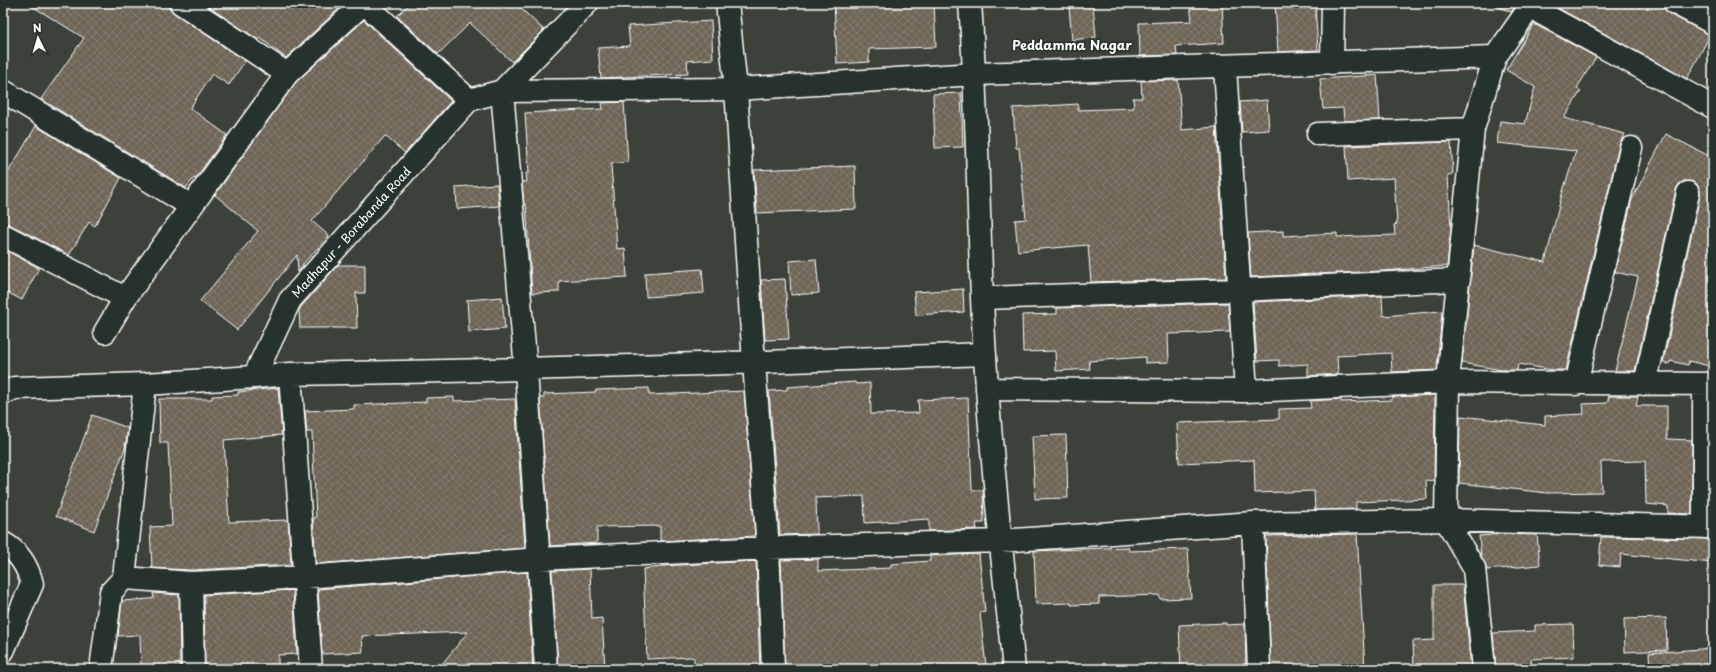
<svg xmlns="http://www.w3.org/2000/svg" width="1716" height="672" viewBox="0 0 1716 672" font-family="'Playpen Sans',sans-serif">
	<style>
		.building { fill: url(#building-cross-hatch); stroke: #fff }
		.lines { fill: none; stroke-linecap: round; stroke-linejoin: round }
		.minor-casing { stroke: #fff; stroke-width: 25 }
		.tertiary-casing { stroke: #fff; stroke-width: 25 }
		.minor { stroke: #26332d; stroke-width: 22 }
		.tertiary { stroke: #26332d; stroke-width: 22 }
		.labels { text-anchor: middle; dominant-baseline: central; stroke-width: 3; stroke-linejoin: round; paint-order: stroke }
		.street-label { font-size: 12px; fill: #fff; stroke: #26332d }
		.neighbourhood-label { font-size: 13px; font-weight: bold; fill: #fff; stroke: #26332d }
	</style>
	<defs>
		<pattern id="building-cross-hatch" width="8" height="8" patternUnits="userSpaceOnUse"><rect width="8" height="8" fill="#6e6557"/><path d="M0 0l8 8M0 8l8-8" fill="none" stroke="#847c70"/></pattern>
	</defs>
	<rect width="100%" height="100%" fill="#3c423a"/>
	<filter id="ink" filterUnits="userSpaceOnUse"><feTurbulence type="fractalNoise" baseFrequency=".025" numOctaves="2"/><feDisplacementMap in="SourceGraphic" scale="8" xChannelSelector="R" yChannelSelector="G"/><feConvolveMatrix kernelMatrix="1 2 1 2 8 2 1 2 1" color-interpolation-filters="sRGB"/></filter>
	<g filter="url(#ink)">
		<!-- building -->
		<path class="building" d="M27,3H167L174,13L245,61L229,85L212,74L190,108L227,135L195,179L194,178L186,188L41,99L84,38Z
			M218,3H345L286,58L260,38L259,40L213,10Z
			M410,3H515L544,30L512,62L470,23L438,54L397,16Z
			M834,3H934L936,47L869,49V62L837,64Z
			M1190,3H1222L1224,43L1176,46L1177,55L1140,56L1139,23L1192,21Z
			M1275,3H1315L1318,50L1278,52Z
			M1493,3H1518L1511,12L1493,5Z
			M1549,3H1663L1664,9L1669,14L1710,35L1687,79Z
			M1093,5L1096,37L1072,40L1069,7Z
			M364,20L451,101L405,153L385,136L312,221L329,236L302,265H304L298,272L297,255L237,330L200,301L258,231L215,195L296,82Z
			M711,21L713,59L687,61L688,74L601,78L598,48L630,46L628,26Z
			M1534,24L1596,57L1577,88L1581,91L1564,118L1625,134L1619,145L1566,370H1553L1518,364L1517,370H1502L1462,363L1474,245L1545,262L1562,194L1576,151L1497,143L1500,121L1525,124L1535,87L1506,70Z
			M1377,75L1380,120L1344,121L1343,108L1323,109L1320,79Z
			M1178,80L1182,130L1216,127L1226,278L1091,282L1088,245L1018,251L1015,220L1026,219L1019,148H1016L1013,108L1078,104V110L1134,108L1133,98H1142L1141,81Z
			M961,93L963,147L935,148L933,94Z
			M1267,100L1269,130L1242,132L1240,102Z
			M624,102L628,162L611,164L617,249L625,248L627,277L559,281V292L532,293L526,205H524L522,182H527L526,173H529L525,113L603,109L602,103Z
			M36,126L121,178L95,226L89,222L69,255L9,224L3,223V181Z
			M1666,134L1713,158V367L1689,361L1688,365L1670,361L1669,364L1663,363L1700,196V190L1697,184L1690,181H1684L1679,184L1676,190L1635,371H1615L1638,277L1615,272L1632,199Z
			M1451,142L1453,174L1448,175L1451,228L1447,266L1382,271L1251,277L1248,233L1283,231V236L1337,233V237L1395,235L1394,225L1397,224L1394,178L1348,181L1346,146Z
			M855,166L856,209L757,213L754,170Z
			M497,184L499,206L457,209L456,187Z
			M3,249L39,268L22,300L3,290Z
			M816,259L819,293L791,295L789,261Z
			M338,265H365V293H356L357,328H300L299,310L301,307Z
			M702,269L704,293L646,297L645,273Z
			M785,279L789,339L765,340L761,280Z
			M963,289L964,312L916,315L914,292Z
			M1382,296L1383,316L1442,311L1437,370L1392,372L1391,353L1337,356L1338,374L1308,376V364L1279,366V360L1257,361L1253,302Z
			M502,297L505,329L469,332L467,300Z
			M1228,303L1230,332L1168,334L1169,362L1145,363V357L1089,361L1090,369L1056,371L1055,351L1023,352L1022,315L1057,314V308Z
			M855,382L856,384L870,383L871,414L919,413L918,400L968,398L972,490H983L984,523H976L977,529L929,531V519L865,523L864,496L816,498L817,534L780,535L769,391L787,390V387Z
			M278,388L282,435L224,440L229,522L288,520L291,565L191,570L152,568L150,527L172,526L168,443H160L159,399H212V396L238,395V392Z
			M649,388V395L744,391L755,536L660,541V526L597,527V543L550,546L540,398H544V394L596,392V390Z
			M1435,395L1434,481L1426,480L1427,499L1356,502V509L1315,510L1314,491L1255,493L1254,460L1179,463L1177,423L1279,419V409L1311,408L1310,401L1341,399V402L1392,400V397Z
			M1609,396H1638L1636,406H1667V439L1692,440V514L1668,513V506L1646,504L1645,461L1601,462L1602,492L1547,493L1459,483L1460,416L1545,425V416L1584,414L1583,404L1607,403Z
			M454,397V401L515,399L525,548L316,564L313,518H316L312,432H307L305,411L354,409V405L426,402V398Z
			M92,415L128,428L125,448L94,531L56,516Z
			M1066,435L1068,498L1035,499L1032,436Z
			M1357,534L1365,669H1271L1266,536Z
			M1502,534L1537,535L1540,565L1487,570L1481,556L1479,536Z
			M1601,537L1713,539V563L1621,554L1620,567L1599,565Z
			M1128,547L1129,551L1188,549L1191,598L1160,599L1159,595L1099,597V604L1071,605V603L1036,604L1034,551Z
			M979,554L985,612L980,613L986,666L956,669H785L781,560L818,559V571L891,568V564L930,561V556Z
			M756,561L760,669H694V658L692,657L647,659L643,569L661,567V566Z
			M590,569L592,619L602,618L605,669H582L581,666L558,668L552,571Z
			M527,572L533,669H438L468,632L362,636L363,652L322,654L318,589Z
			M1434,585H1463L1471,669H1414L1413,641L1434,640Z
			M293,590L297,654L278,655V669H205L204,595Z
			M153,593L179,595L180,669H141L140,635L118,636L122,601L149,599L154,598Z
			M1666,618L1667,650L1625,652L1624,619Z
			M1226,623V625L1245,624L1246,669H1181L1179,625Z
			M1573,624L1574,657L1531,659L1532,669H1496L1493,633L1535,631V625Z
			M1713,648V669H1650L1649,653Z"/>
		<g class="lines">
			<!-- minor casing -->
			<g class="minor-casing">
				<path id="minor" d="M181,3L287,74
					M364,3L469,100
					M587,3L502,91L469,100L290,300L254,377L290,374C522,370 753,363 985,354
					M727,3L736,89L754,363L768,548L773,669
					M970,3C977,101 978,200 982,298C987,422 1001,546 1014,669
					M1675,3L1713,23
					M1530,7L1713,107
					M1332,63L1333,3
					M1225,67L1246,391
					M3,91L191,206
					M1318,134L1473,129
					M3,235L125,298
					M982,298L1239,290L1459,280
					M105,332L125,298L287,74L364,3H369
					M290,374L311,669
					M145,384L124,578L191,583L305,577L539,559L768,548L1000,541L1253,523L1446,520L1713,527
					M1576,384L1631,148
					M1645,384L1688,193
					M987,389L1246,391L1448,382L1713,384
					M1253,523L1259,669
					M1704,527V385
					M3,543C19,552 28,567 32,584L3,651
					M191,583L193,669
					M101,669L111,592L124,578
					M546,669L526,370L502,91L736,89L975,74L1495,57
					M1484,669L1474,568L1446,520L1448,382L1473,129L1495,57L1533,3"/>
			</g>
			<!-- tertiary casing -->
			<g class="tertiary-casing">
				<path id="tertiary" d="M3,393L15,388L145,384L254,377"/>
			</g>
			<!-- minor -->
			<use href="#minor" class="minor"/>
			<!-- tertiary -->
			<use href="#tertiary" class="tertiary"/>
		</g>
	</g>
	<g class="labels">
		<!-- street labels -->
		<g class="street-label">
			<text transform="translate(351 232) rotate(-48)">Madhapur - Borabanda Road</text>
		</g>
		<!-- neighbourhood labels -->
		<g class="neighbourhood-label">
			<text x="1072" y="44">Peddamma Nagar</text>
		</g>
	</g>
	<!-- margin -->
	<rect width="1716" height="672" fill="none" stroke="#26332d" stroke-width="16"/>
	<rect x="8" y="8" width="1700" height="656" fill="none" stroke="#fff" stroke-width="1.5" filter="url(#ink)"/>
	<!-- north arrow -->
	<g transform="translate(38 38) rotate(355)" stroke="#26332d" stroke-width="3" paint-order="stroke">
	<path d="M0-3L7 15L0 10L-7 15Z" fill="#ffffff"/>
	<text y="-6" font-size="11" font-weight="bold" text-anchor="middle" fill="#ffffff">N</text>
	</g>
</svg>
